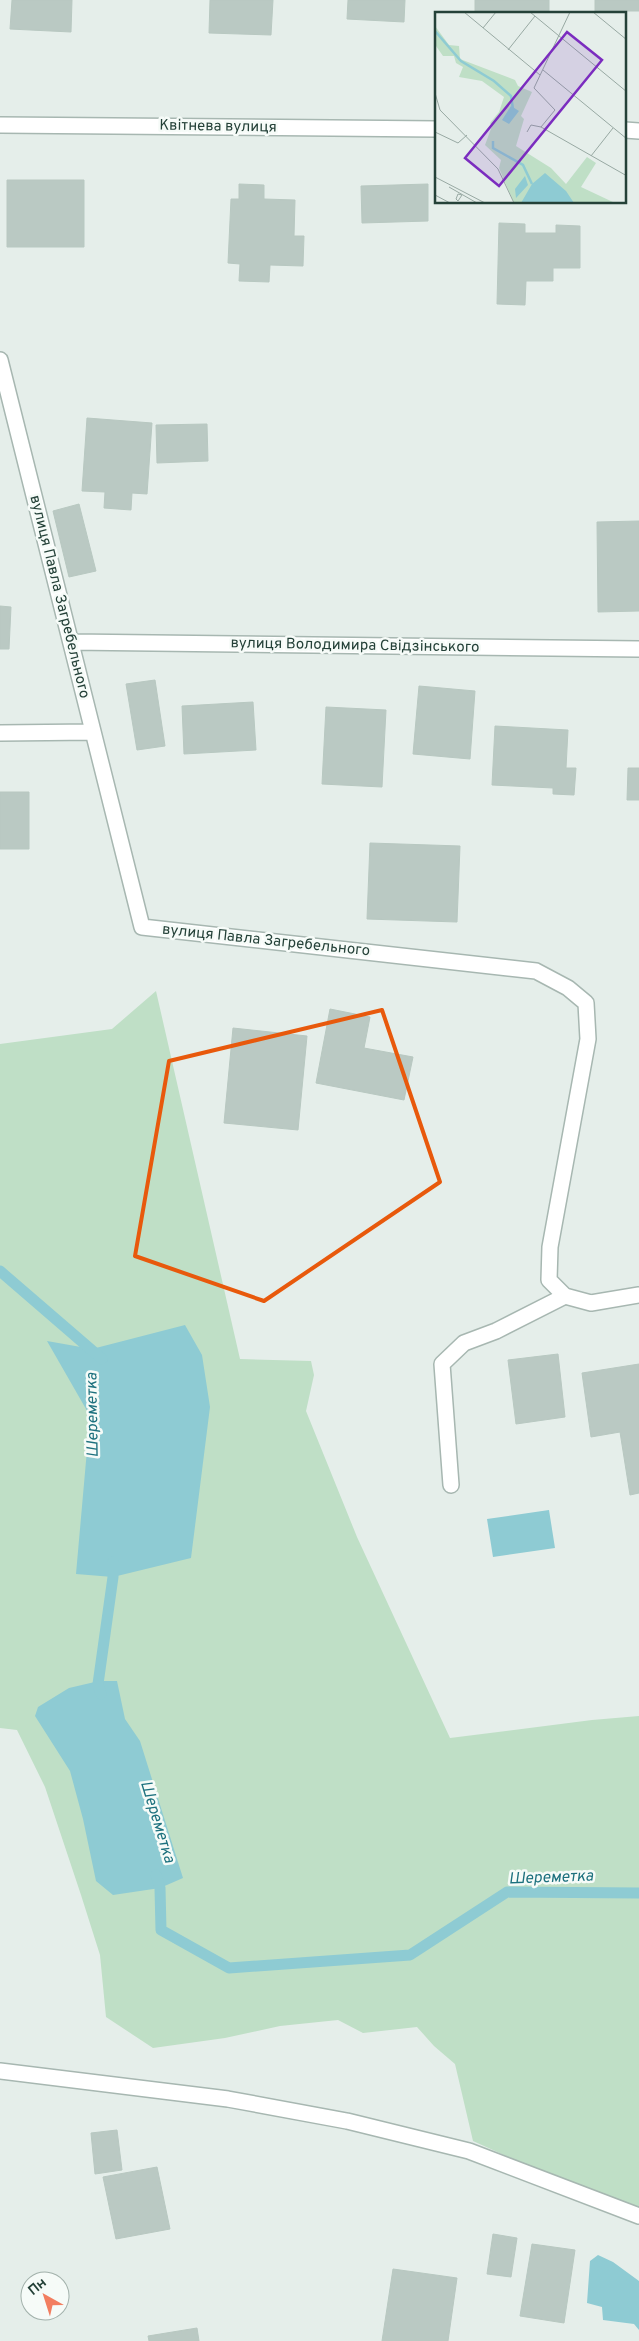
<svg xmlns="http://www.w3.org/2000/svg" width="639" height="2341" viewBox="0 0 639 2341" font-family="Overpass,sans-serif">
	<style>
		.green { fill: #bfdfc6 }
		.water { fill: #8ecbd3 }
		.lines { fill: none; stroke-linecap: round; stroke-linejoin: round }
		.stream { stroke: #8ecbd3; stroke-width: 11 }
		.building { fill: #bac9c3; stroke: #b8c8c1 }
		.lane-casing { stroke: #a7b7b1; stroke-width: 18 }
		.street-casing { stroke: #a7b7b1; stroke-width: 18 }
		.lane { stroke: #fff; stroke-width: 15 }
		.street { stroke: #fff; stroke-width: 15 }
		.marked { fill: none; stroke: #e8590c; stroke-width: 4; stroke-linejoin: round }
		.labels { text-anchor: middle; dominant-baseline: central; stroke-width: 5; stroke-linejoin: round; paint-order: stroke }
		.street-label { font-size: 15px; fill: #244138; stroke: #f6fbf8 }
		.water-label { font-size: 16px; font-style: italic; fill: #1d717e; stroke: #f6fbf8 }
		.inset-river { fill: none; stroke: #8ecbd3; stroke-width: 2.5 }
		.inset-road { fill: none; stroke: #98a9a3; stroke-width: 1 }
		.view { fill: #7b2cbf; fill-opacity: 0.15; stroke: #7b2cbf; stroke-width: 2.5 }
		.inset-edge { fill: none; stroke: #244138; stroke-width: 2.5 }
	</style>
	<rect width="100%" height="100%" fill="#e5eeea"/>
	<!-- green -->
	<path class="green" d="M156,991L240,1359L311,1361L314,1375L306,1411L357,1537L450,1738L592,1720L639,1716V2216L473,2141L455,2064L434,2046L417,2027L363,2033L338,2020L280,2026L225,2038L153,2048L106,2017L100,1955L81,1895L45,1787L17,1730L0,1728V1044L112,1029Z"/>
	<!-- water -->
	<path class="water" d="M185,1325L202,1355L210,1407L191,1558L113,1577L76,1574L90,1416L47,1341L92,1349Z
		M549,1510L555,1548L493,1557L487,1519Z
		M99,1681H117L125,1719L140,1741L183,1878L160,1888L113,1895L96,1881L83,1819L70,1771L35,1716L38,1707L69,1688Z
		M598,2255L613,2262L639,2281V2330L634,2324L603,2320L602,2307L587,2303L590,2261Z"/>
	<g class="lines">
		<!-- stream -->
		<path class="stream" d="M0,1271L102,1359
			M101,1694L98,1684L113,1577V1562
			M156,1875L160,1888L161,1930L229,1968L410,1955L507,1892L639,1893"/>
	</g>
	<!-- building -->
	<path class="building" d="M12,0H72L71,32L10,29Z
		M210,0H273L271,35L209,33Z
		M348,0H405L404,22L347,19Z
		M475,0H549V14H475Z
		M595,0H639V11H595Z
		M7,180H84V247H7Z
		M239,184L264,185V199L295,200L294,236H304L303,266L270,265L269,282L239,281L240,264L228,263L231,199H239Z
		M428,184V221L362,223L361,186Z
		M499,223L525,224V233H556V225L580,226V268H553V281H526L525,305L497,304Z
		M87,418L152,423L147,494L132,493L131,510L104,508L105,492L82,491Z
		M207,424L208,461L157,463L156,425Z
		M79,504L96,571L69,577L53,511Z
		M639,521V611L598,612L597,522Z
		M0,606L11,607L9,649H0Z
		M155,680L165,746L137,750L126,684Z
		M419,686L475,691L470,759L413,754Z
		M253,702L256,750L184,754L182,706Z
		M326,707L386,710L382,787L322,784Z
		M495,726L568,730L566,768H576L574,795L553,794V788L492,785Z
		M628,768H639V800H627Z
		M0,792H29V849H0Z
		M370,843L460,846L457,922L367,919Z
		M330,1009L370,1017L364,1048L413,1057L404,1100L316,1083Z
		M233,1028L307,1036L298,1130L224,1123Z
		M558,1354L565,1417L516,1424L508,1360Z
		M639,1364V1493L630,1495L620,1432L591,1437L582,1373Z
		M117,2130L122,2170L95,2174L91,2133Z
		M157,2167L170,2229L116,2239L103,2177Z
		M493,2234L517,2238L511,2277L487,2274Z
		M532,2244L575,2250L564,2323L520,2316Z
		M393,2269L457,2278L448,2341H382Z
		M197,2328L199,2341H149L148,2336Z"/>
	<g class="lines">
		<!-- lane casing -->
		<g class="lane-casing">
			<path id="lane" d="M451,1485L442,1364L464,1343L496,1331L565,1296"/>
		</g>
		<!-- street casing -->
		<g class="street-casing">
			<path id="street" d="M0,125L436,129
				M625,130L639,131
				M0,360L142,927L536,971L568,988L586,1003L588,1039L550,1247L549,1280L565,1296L591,1303L639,1295
				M71,642L639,649
				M0,733L93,732
				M0,2071L228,2099L347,2121L469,2151L639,2216"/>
		</g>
		<!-- lane -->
		<use href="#lane" class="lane"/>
		<!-- street -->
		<use href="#street" class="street"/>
	</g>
	<!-- marked area -->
	<path class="marked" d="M382,1010L440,1182L264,1301L135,1256L169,1061Z"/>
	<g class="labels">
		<!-- street labels -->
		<g class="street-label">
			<text transform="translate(218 127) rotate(1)">Квітнева вулиця</text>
			<text transform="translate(59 597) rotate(76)">вулиця Павла Загребельного</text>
			<text transform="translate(355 646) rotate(1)">вулиця Володимира Свідзінського</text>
			<text transform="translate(266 941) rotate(6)">вулиця Павла Загребельного</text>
		</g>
		<!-- water labels -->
		<g class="water-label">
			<text transform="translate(93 1415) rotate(-91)">Шереметка</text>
			<text transform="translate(157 1822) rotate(73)">Шереметка</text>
			<text transform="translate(551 1878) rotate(-2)">Шереметка</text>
		</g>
	</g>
	<!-- overview -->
	<g transform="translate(435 12)">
		<rect width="191" height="191" fill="#e5eeea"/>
		<path d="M0,14L14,33L24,34L25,47L80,68L83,74L97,80L86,104L89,107L81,134L116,156L131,172L152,145L161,151L146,175L180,191H79L64,156L66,148L50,133L57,114L55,111L64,100L69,85L47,69L24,65L28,55L21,51L19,44H8L1,34Z" fill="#bfdfc6"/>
		<path d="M76,94L84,99L74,112L67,108ZM110,161L131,179L139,191H86L97,172ZM90,164L93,173L81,186L80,177Z" fill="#8ecbd3"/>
		<path class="inset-river" d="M0,19L26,49L59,69L76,84L78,97M58,129V136L88,153L97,172"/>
		<path class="inset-road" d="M29,0L105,63M95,0L192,80M135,0L99,76L120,98L106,115L192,164M158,0L192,28M48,16L61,0M73,38L100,4M108,58L192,127M0,81L5,98L63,157L79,191M0,120L23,131L32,123M92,120L96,113L106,115M156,144L178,116M0,165L50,191M14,175L42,191M23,182L27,183L23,189L21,187ZM0,183L15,191"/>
		<path class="view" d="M132,20L167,48L64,174L30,146Z"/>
		<rect width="191" height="191" class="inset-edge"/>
	</g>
	<!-- north arrow -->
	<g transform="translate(45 2296) rotate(321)"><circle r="24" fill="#f6fbf8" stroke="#a2b1ab"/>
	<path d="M0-4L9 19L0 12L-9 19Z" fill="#f27e60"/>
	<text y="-8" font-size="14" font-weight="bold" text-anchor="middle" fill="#244138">Пн</text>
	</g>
</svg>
